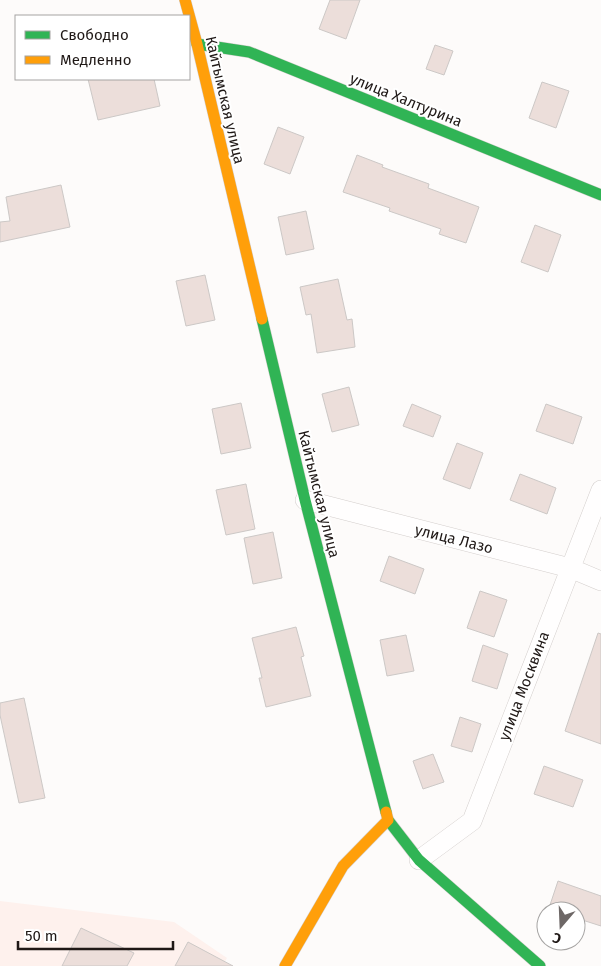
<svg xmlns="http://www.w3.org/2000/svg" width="601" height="966" viewBox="0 0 601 966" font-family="'Fira Sans',sans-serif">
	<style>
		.built { fill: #fef1ed }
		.building { fill: #ecdeda; stroke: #ccc8c6 }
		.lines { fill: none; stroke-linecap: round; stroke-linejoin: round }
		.street-casing { stroke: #d4cfcd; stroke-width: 20 }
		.fast-casing { stroke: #d4cfcd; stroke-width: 12 }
		.slow-casing { stroke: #d4cfcd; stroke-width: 12 }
		.street { stroke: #fffefe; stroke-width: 19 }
		.fast { stroke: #30b455; stroke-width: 11 }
		.slow { stroke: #ff9f0a; stroke-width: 11 }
		.labels { text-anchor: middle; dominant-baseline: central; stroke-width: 4; stroke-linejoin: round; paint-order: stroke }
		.street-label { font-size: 15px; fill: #1f1816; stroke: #fff }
	</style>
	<rect width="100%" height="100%" fill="#fdfbfa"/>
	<!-- built -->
	<path class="built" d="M0,901L174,922L227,958L222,966H0Z"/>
	<!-- building -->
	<path class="building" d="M330,0H360L346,39L319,29Z
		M435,45L453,51L444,75L426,69Z
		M88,79H154L160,106L98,120Z
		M542,82L569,91L556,128L529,118Z
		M278,127L304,137L290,174L264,164Z
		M357,155L383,165L382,167L429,184L428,188L479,207L466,243L439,234L441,229L389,211L390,208L343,192Z
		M61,185L70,227L0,242V222L10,221L6,197Z
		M306,211L314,249L286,255L278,217Z
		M535,225L561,235L548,272L521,262Z
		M205,275L215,320L186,326L176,281Z
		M338,279L347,320L352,319L355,347L317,353L311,314L306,315L300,287Z
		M349,387L359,425L332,432L322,394Z
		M241,403L251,448L221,454L212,409Z
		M412,404L441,416L433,437L403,426Z
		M546,404L582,417L573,444L536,431Z
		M457,443L483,453L470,489L443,479Z
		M520,474L556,488L547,514L510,500Z
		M246,484L255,529L226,535L216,490Z
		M273,532L282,578L253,584L244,538Z
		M389,556L424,569L415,594L380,581Z
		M480,591L507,600L494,637L467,628Z
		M296,627L304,656L301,657L311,696L266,707L259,678H262L252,638Z
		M598,633L601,634V744L565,731Z
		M406,635L414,671L387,676L380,640Z
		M483,645L508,654L497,689L472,681Z
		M24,698L45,798L19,803L0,715V703Z
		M460,717L481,724L472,752L451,746Z
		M433,754L444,782L423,789L413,761Z
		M544,766L583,780L573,807L534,794Z
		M558,881L601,896V926L576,918V911H548Z
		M81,928L134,953L127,966H62Z
		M188,942L233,966H175Z"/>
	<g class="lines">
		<!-- street casing -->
		<g class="street-casing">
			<path id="street" d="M305,500L570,568L601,581
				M419,860L472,821L601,490"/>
		</g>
		<!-- fast casing -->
		<g class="fast-casing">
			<path id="fast" d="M197,44L249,52L601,195
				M262,319L305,500L386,812
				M388,820L419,860L540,966"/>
		</g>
		<!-- slow casing -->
		<g class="slow-casing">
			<path id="slow" d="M185,0L197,44L262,319
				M285,966L343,866L388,820L386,812"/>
		</g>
		<!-- street -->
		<use href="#street" class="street"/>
		<!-- fast -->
		<use href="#fast" class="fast"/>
		<!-- slow -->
		<use href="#slow" class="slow"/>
	</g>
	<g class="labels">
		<!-- street labels -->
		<g class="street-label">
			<text transform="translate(225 100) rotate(77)">Кайтымская улица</text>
			<text transform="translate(406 100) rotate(22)">улица Халтурина</text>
			<text transform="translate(319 494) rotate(76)">Кайтымская улица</text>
			<text transform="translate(454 539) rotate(14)">улица Лазо</text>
			<text transform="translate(524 686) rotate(-69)">улица Москвина</text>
		</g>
	</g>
	<!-- legend -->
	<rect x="15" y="15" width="175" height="65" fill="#ffffff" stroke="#a5a3a2"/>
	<rect x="25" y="31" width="25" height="8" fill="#30b455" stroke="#a5a3a2"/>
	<text x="60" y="40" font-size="15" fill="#1f1816">Свободно</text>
	<rect x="25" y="56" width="25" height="8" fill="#ff9f0a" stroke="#a5a3a2"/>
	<text x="60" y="65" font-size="15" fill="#1f1816">Медленно</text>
	<!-- north arrow -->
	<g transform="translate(561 926) rotate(199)"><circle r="24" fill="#ffffff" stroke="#a5a3a2"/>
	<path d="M0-4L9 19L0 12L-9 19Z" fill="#6d6766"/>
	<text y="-8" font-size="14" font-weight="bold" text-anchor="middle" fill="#1f1816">С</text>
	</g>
	<!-- scale -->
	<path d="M18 941v8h155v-8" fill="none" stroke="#1f1816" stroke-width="2.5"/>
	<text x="25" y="941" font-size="15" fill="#1f1816" stroke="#ffffff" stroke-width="4" paint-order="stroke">50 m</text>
</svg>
